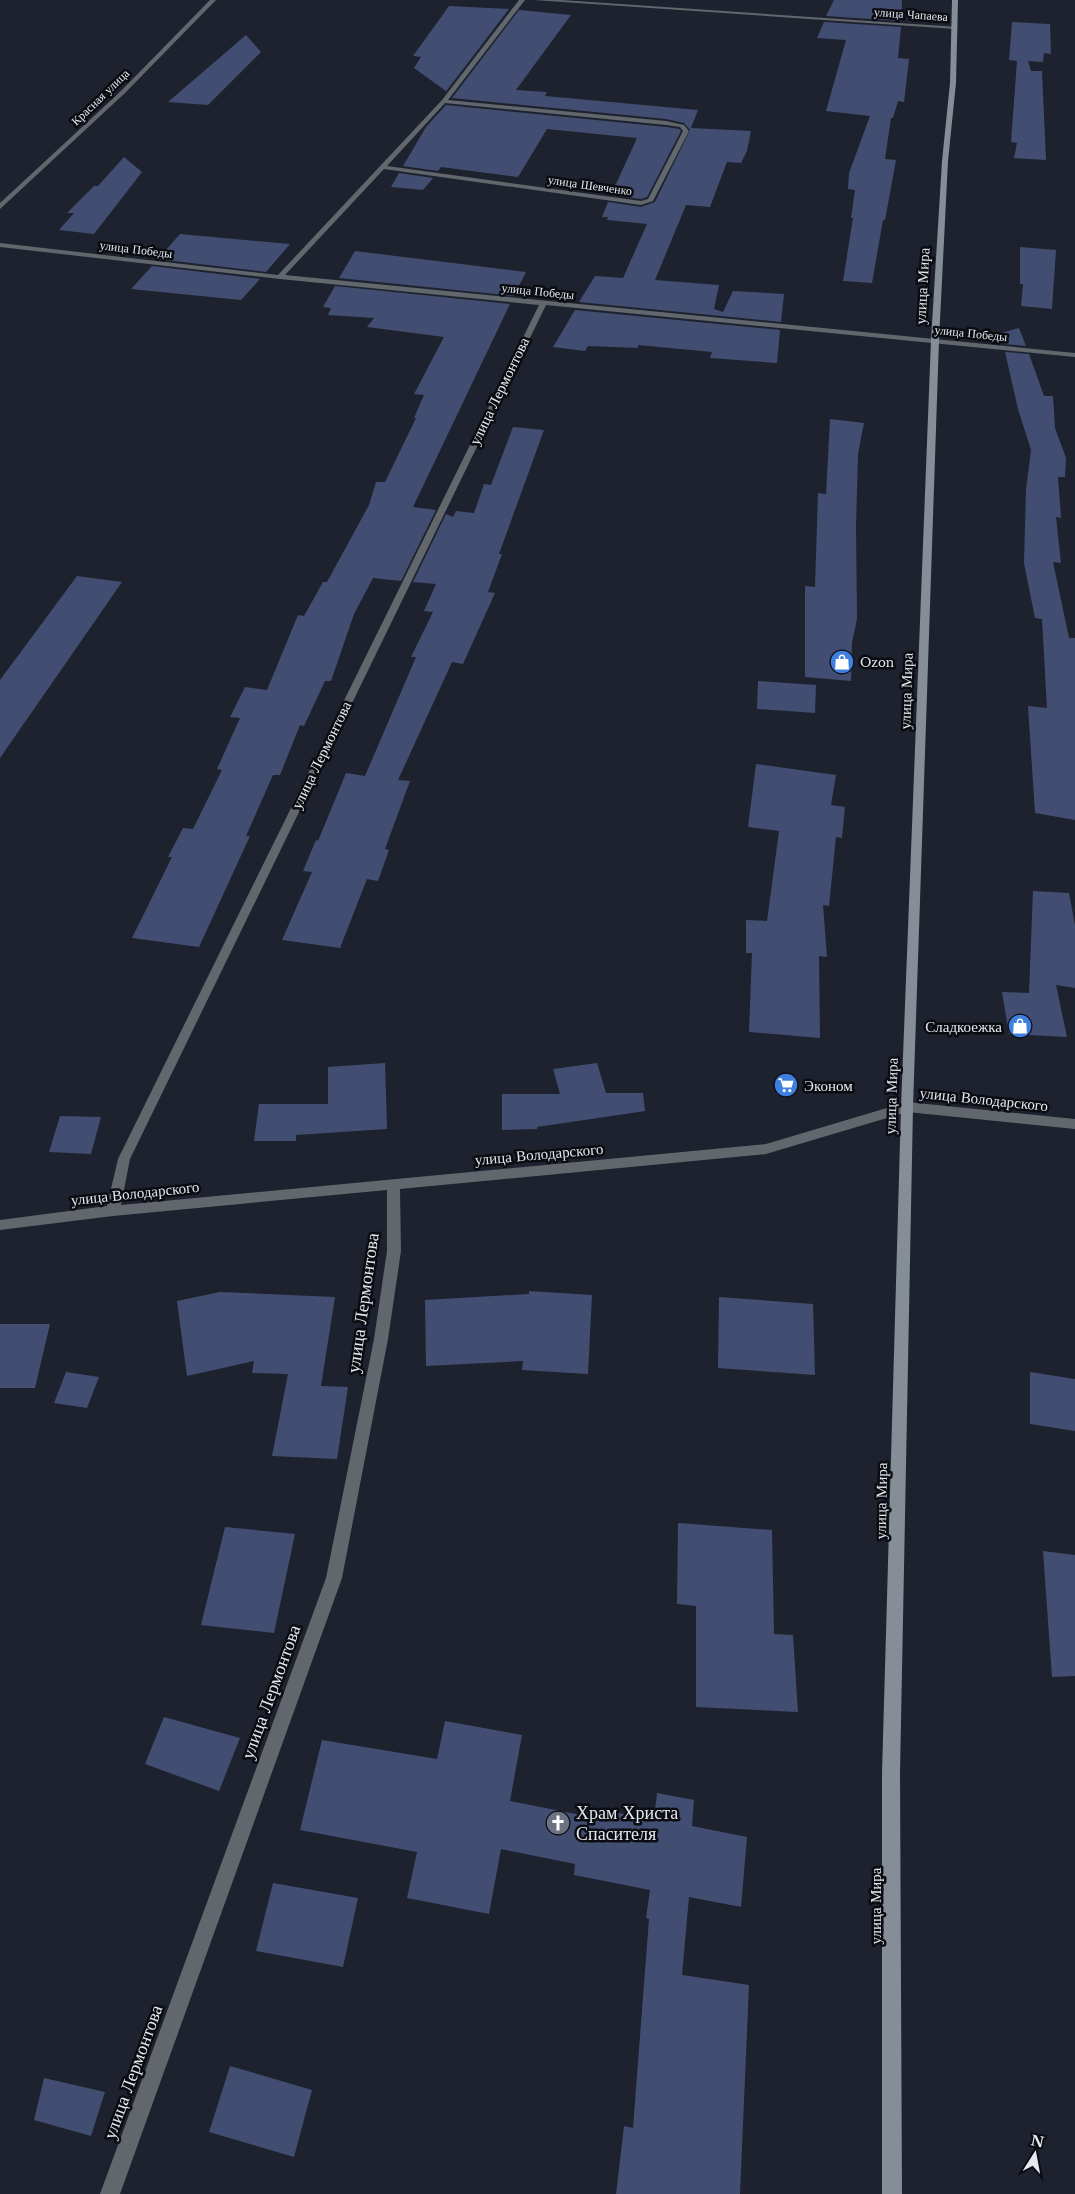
<svg xmlns="http://www.w3.org/2000/svg" width="1075" height="2194" viewBox="0 0 1075 2194" font-family="'Libre Baskerville',serif">
	<style>
		.building { fill: #424e71 }
		.lines { fill: none; stroke-linecap: round; stroke-linejoin: round }
		.street { fill: #61676c; fill-rule: evenodd }
		.secondary { fill: #858d96; fill-rule: evenodd }
		.labels { text-anchor: middle; dominant-baseline: central; stroke-width: 5; stroke-linejoin: round; paint-order: stroke }
		.far-street-label { font-size: 12px; fill: #e4e8f0; stroke: #0a0c11 }
		.far-poi-label { font-size: 12px; fill: #e4e8f0; stroke: #0a0c11; text-anchor: start }
		.street-label { font-size: 15px; fill: #e4e8f0; stroke: #0a0c11 }
		.poi-label { font-size: 15px; fill: #e4e8f0; stroke: #0a0c11; text-anchor: end }
		.near-street-label { font-size: 18px; fill: #e4e8f0; stroke: #0a0c11 }
		.near-poi-label { font-size: 18px; fill: #e4e8f0; stroke: #0a0c11; text-anchor: start }
	</style>
	<rect width="100%" height="100%" fill="#1e222e"/>
	<!-- building -->
	<path class="building" d="M834,0H902L901,21L826,16Z
		M449,6L509,9L444,94L446,91L414,68L421,57L413,56Z
		M519,10L571,15L516,90L547,92L545,96L698,110L691,128L751,131L747,151L741,163L727,162L710,207L686,205L655,280L719,285L714,309L723,312L733,291L784,294L781,322L579,302L595,276L623,278L647,224L607,220L608,217H602L608,202L641,207L655,202L690,130L684,123L666,119L452,98Z
		M824,22L901,27L898,58L909,59L904,102L898,101L893,118H891L885,159L896,160L885,220H883L872,283L843,281L853,218H851L855,190L848,189L849,173L870,116L826,111L846,40L817,38Z
		M1012,22L1050,24L1051,54L1044,53L1043,62L1028,61L1031,71H1042L1046,160L1014,158L1017,143L1011,142L1017,61L1009,60Z
		M246,35L261,52L208,105L168,102Z
		M446,105L666,127L679,129L681,131L647,197L641,199L611,195L637,138L547,129L518,177L441,167L438,171L403,166L426,127Z
		M124,157L142,172L94,234L59,230L74,213H67L94,186H98Z
		M399,173L433,178L423,190L391,187Z
		M180,234L290,244L266,272L158,259Z
		M1020,247L1056,250L1052,309L1021,306L1023,284H1020Z
		M355,251L404,257L526,272L514,296L339,278Z
		M152,266L260,279L241,300L131,289Z
		M335,286L510,304L413,507L436,510L401,581L373,578L354,614L331,681H325L304,726L300,725L280,775H273L246,836H250L199,947L132,938L172,857H168L183,828L193,829L222,770L217,769L240,718L230,717L245,687L267,690L298,615L304,616L323,582H327L369,505L376,482H385L416,418H414L424,395L414,394L444,337L367,327L374,318L328,315L331,308L323,307Z
		M575,310L780,330L777,363L710,358L712,352L638,345V348L588,346L585,351L553,347Z
		M1019,328L1026,346L1004,344L1001,333Z
		M1005,352L1029,354L1044,396H1053L1055,428L1066,458L1065,477H1058L1061,518L1056,517L1061,563L1053,562L1069,638H1075V820L1035,813L1028,706L1047,708L1042,619L1035,618L1024,563L1026,490L1031,450L1018,409Z
		M830,419L864,423L858,454L856,525L857,619L852,643L851,681L805,677V586L815,587L818,493L826,494Z
		M513,427L544,430L499,554H502L488,592L495,593L463,664L452,662L398,780L410,781L385,849L389,850L378,881L367,879L340,948L282,940L312,872L303,871L316,840L318,841L346,773L365,776L416,657H411L433,612L424,611L436,584L413,582L446,514L453,517L456,511L474,513L484,484L491,485Z
		M77,576L122,582L0,758V680Z
		M758,681L816,685L815,713L757,709Z
		M756,764L836,775L831,805L845,807L842,838L836,837L829,906L823,905L827,957L819,956L820,1038L749,1032L752,953H746V920L767,921L779,831L748,827Z
		M1033,891L1069,893L1075,925V988L1056,985L1067,1037L1009,1034L1002,992L1029,993Z
		M385,1063L387,1129L296,1135V1141H254L259,1104H328V1067Z
		M597,1063L606,1093H643L645,1111L537,1127V1129L502,1130V1094H560L553,1069Z
		M60,1116L101,1117L91,1154L49,1152Z
		M529,1291L592,1295L588,1374L522,1370L523,1361L426,1366L425,1300L529,1294Z
		M220,1292L335,1297L321,1386L348,1387L337,1459L272,1456L288,1374L252,1373L254,1361L187,1376L177,1301Z
		M719,1297L813,1304L815,1375L718,1368Z
		M0,1324H50L35,1388H0Z
		M66,1372L99,1377L87,1408L54,1403Z
		M1030,1372L1075,1379V1431L1030,1424Z
		M678,1523L772,1530L774,1634L793,1635L798,1712L696,1707V1606L677,1604Z
		M225,1527L295,1534L274,1633L201,1625Z
		M1043,1551L1075,1555V1676L1052,1677Z
		M164,1717L240,1738L219,1791L145,1764Z
		M445,1721L522,1735L510,1801L581,1815L582,1806L654,1820L657,1793L694,1800L692,1826L747,1837L741,1907L689,1897L682,1975L749,1985L740,2194H616L624,2126L633,2128L649,1919L646,1918L650,1890L574,1875L575,1864L501,1849L489,1914L407,1898L417,1852L300,1830L322,1740L437,1759Z
		M273,1883L358,1898L343,1967L256,1951Z
		M230,2066L312,2090L294,2157L209,2132Z
		M44,2078L105,2092L91,2136L34,2120Z"/>
	<g class="lines">
		<!-- street -->
		<path class="street" d="M210,0H216L125,93L0,209V203L121,91Z
			M519,0H525L448,100L666,121L684,125L689,131L653,201L641,205L384,169L285,275L1075,353V357L546,305L130,1159L121,1205L766,1144L907,1102L1075,1119V1129L907,1112L766,1154L400,1189L401,1251L388,1339L342,1578L120,2194H100L326,1578L374,1339L387,1251V1190L113,1216L0,1230V1220L107,1206L118,1159L539,305L280,279L0,247V243L278,275L442,100ZM445,103L666,125L680,127L683,131L648,199L641,201L387,166Z
			M534,0H561L958,27L955,29Z"/>
		<!-- secondary -->
		<path class="secondary" d="M952,0H958L956,83L948,161L939,340L913,1107L900,1773L902,2194H882V1773L901,1107L931,340L942,161L950,83Z"/>
	</g>
	<!-- icons -->
	<defs>
		<g id="shop-disc" transform="scale(1.25)"><circle r="9.5" fill="#3f7fe0" stroke="#0a0c11"/><path d="M-5-2.5h2.3a2.7 3.5 0 0 1 5.4 0H5L5.5 6h-11ZM-1.5-2.5h3a1.5 2.3 0 0 0-3 0Z" fill="#fff"/></g>
		<g id="supermarket-disc" transform="scale(1.25)"><circle r="9.5" fill="#3f7fe0" stroke="#0a0c11"/><path d="M-6-5.5h2.5l.6 2H6L4.5 2H-2.5L-4.4-4H-6ZM-1.5 3.2a1.3 1.3 0 1 0 .1 0ZM3 3.2a1.3 1.3 0 1 0 .1 0Z" fill="#fff"/></g>
		<g id="church-disc" transform="scale(1.25)"><circle r="9.5" fill="#6b7280" stroke="#0a0c11"/><path d="M-1.2-6h2.4v3.5h3.3v2.4h-3.3V6h-2.4V-.1h-3.3v-2.4h3.3Z" fill="#fff"/></g>
	</defs>
	<g fill-rule="evenodd">
		<use href="#shop-disc" x="842" y="662"/>
		<use href="#shop-disc" x="1020" y="1026"/>
		<use href="#supermarket-disc" x="786" y="1085"/>
		<use href="#church-disc" x="558" y="1823"/>
	</g>
	<g class="labels">
		<!-- far-street labels -->
		<g class="far-street-label">
			<text transform="translate(911 14) rotate(4)">улица Чапаева</text>
			<text transform="translate(100 97) rotate(-44)">Красная улица</text>
			<text transform="translate(590 185) rotate(8)">улица Шевченко</text>
			<text transform="translate(136 249) rotate(7)">улица Победы</text>
			<text transform="translate(538 291) rotate(6)">улица Победы</text>
			<text transform="translate(971 333) rotate(6)">улица Победы</text>
		</g>
		<!-- far-poi labels -->
		<g class="far-poi-label">
			<text x="860" y="662">Ozon</text>
		</g>
		<!-- street labels -->
		<g class="street-label">
			<text transform="translate(922 286) rotate(-87)">улица Мира</text>
			<text transform="translate(499 391) rotate(-64)">улица Лермонтова</text>
			<text transform="translate(906 691) rotate(-88)">улица Мира</text>
			<text transform="translate(321 755) rotate(-64)">улица Лермонтова</text>
			<text transform="translate(891 1096) rotate(-88)">улица Мира</text>
			<text transform="translate(984 1099) rotate(6)">улица Володарского</text>
			<text transform="translate(539 1154) rotate(-5)">улица Володарского</text>
			<text transform="translate(135 1193) rotate(-6)">улица Володарского</text>
			<text transform="translate(881 1501) rotate(-89)">улица Мира</text>
			<text transform="translate(875 1906) rotate(-90)">улица Мира</text>
		</g>
		<!-- poi labels -->
		<g class="poi-label">
			<text x="1002" y="1026">Сладкоежка</text>
			<text x="804" y="1085" text-anchor="start">Эконом</text>
		</g>
		<!-- near-street labels -->
		<g class="near-street-label">
			<text transform="translate(363 1303) rotate(-82)">улица Лермонтова</text>
			<text transform="translate(271 1692) rotate(-70)">улица Лермонтова</text>
			<text transform="translate(133 2072) rotate(-70)">улица Лермонтова</text>
		</g>
		<!-- near-poi labels -->
		<g class="near-poi-label">
			<text x="576" y="1813">Храм Христа<tspan x="576" dy="21">Спасителя</tspan></text>
		</g>
	</g>
	<!-- north arrow -->
	<g transform="translate(1035 2154) rotate(11)" stroke="#0a0c11" stroke-width="4" paint-order="stroke">
	<path d="M0-4L9 19L0 12L-9 19Z" fill="#e4e8f0"/>
	<text y="-8" font-size="14" font-weight="bold" text-anchor="middle" fill="#e4e8f0">N</text>
	</g>
</svg>
